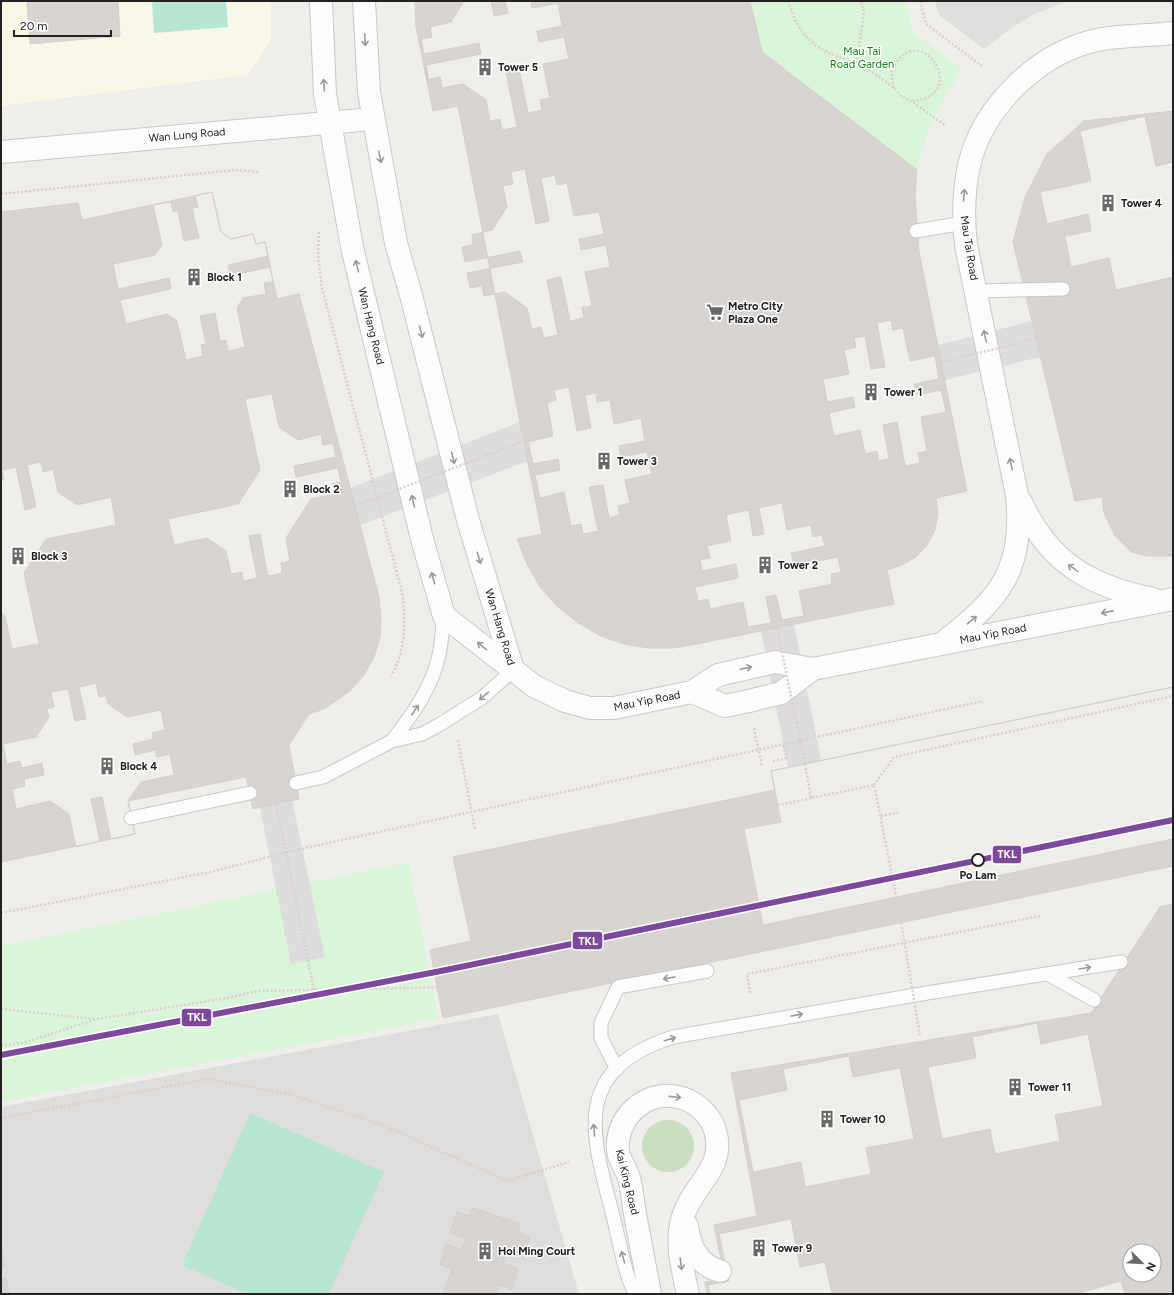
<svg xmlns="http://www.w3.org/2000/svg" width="1174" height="1295" viewBox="0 0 1174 1295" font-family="Figtree,sans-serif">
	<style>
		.residential { fill: #dfdedc }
		.education { fill: #f8f7e8 }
		.forest { fill: #cbdec1 }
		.park { fill: #daf5da }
		.pitch { fill: #b7e6d2 }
		.pier { fill: #dedddd }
		.building { fill: #d7d4d2; stroke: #d3d0cc; fill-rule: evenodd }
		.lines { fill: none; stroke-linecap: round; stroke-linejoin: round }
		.service-casing { stroke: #c9c8c7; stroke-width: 15 }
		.minor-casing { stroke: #c9c8c7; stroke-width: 24 }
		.path { stroke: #dccecd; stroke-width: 2.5; stroke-dasharray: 2 2; stroke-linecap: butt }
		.service { stroke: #fdfcfc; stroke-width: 13 }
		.minor { stroke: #fdfcfc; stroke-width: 22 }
		.path-bridge { stroke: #dccecd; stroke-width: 2.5; stroke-dasharray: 2 2; stroke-linecap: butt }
		.metro-1-casing { stroke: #fff; stroke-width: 9 }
		.metro-1 { stroke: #7d499d; stroke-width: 6 }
		.oneway { stroke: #9a9a9a }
		.stop-dot { fill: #fff; stroke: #222; stroke-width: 2 }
		.labels { text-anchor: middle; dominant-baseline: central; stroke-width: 3; stroke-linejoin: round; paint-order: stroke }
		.park-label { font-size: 11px; fill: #0c8416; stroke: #fff }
		.poi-label { font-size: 11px; font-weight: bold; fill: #222; stroke: #fff; text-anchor: start }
		.street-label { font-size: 11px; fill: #222; stroke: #fff }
		.stop-label { font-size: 11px; font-weight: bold; fill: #222; stroke: #fff }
		.line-badge { stroke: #fff; stroke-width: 1.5 }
		.badge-label { font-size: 11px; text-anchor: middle; font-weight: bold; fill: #fff }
	</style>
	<rect width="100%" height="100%" fill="#f0eeeb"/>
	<!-- residential -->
	<path class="residential" d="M935,1H1067L1032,15L1007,31L984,49L939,15Z
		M498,1014L579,1294H1V1107Z"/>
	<!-- education -->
	<path class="education" d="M1,1H271V41L248,75L1,106Z"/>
	<!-- forest -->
	<path class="forest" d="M642 1146a26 26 0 1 1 52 0a26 26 0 1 1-52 0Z"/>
	<!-- park -->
	<path class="park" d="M750,1H906L913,32L963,70C939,103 927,130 917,170L762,52Z
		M409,862L438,1019L1,1102V946Z"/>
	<!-- pitch -->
	<path class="pitch" d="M152,1H226L228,27L154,33Z
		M250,1113L384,1172L329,1294H247L182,1265Z"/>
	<!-- pier -->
	<path class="pier" d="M1032,321L1040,357L945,380L938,345Z
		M520,422L528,461L360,525L350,488Z
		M794,624L821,760L788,767L761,631Z
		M292,800L325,957L291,964L260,808Z"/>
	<!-- building -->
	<path class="building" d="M27,1H118L120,36L30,44Z
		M415,1H750L762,52L917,170L915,197L919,252L967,491L936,498L938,514L935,530L927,545L916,557L902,565L887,570L894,604L697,644L673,648H648L624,644L601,636L578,623L557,606L540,587L527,564L517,539L542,534L458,106L433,111L416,27Z
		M464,1H491L494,16L508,13L505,1H531L532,8L558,3L562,26L537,31L539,42L564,37L569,59L543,64L550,98L540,100L542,110L528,113L519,69L506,72L517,127L502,130L500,119L490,121L486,100L463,84L442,88L440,77L429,80L426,65L481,54L479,43L424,54L421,39L432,37L430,27L451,22Z
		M1173,111V556H1147L1131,552L1115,536L1104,513L1102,497L1075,501L1013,242L1025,197L1047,154L1084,121Z
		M1145,116L1156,166L1173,162V244H1172L1173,277L1116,290L1109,258L1071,267L1065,236L1091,231L1088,214L1047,224L1040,192L1091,181L1080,131Z
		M525,169L536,224L549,221L541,178L555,175L557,185L567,183L574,216L599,212L604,234L579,239L581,250L606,245L610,267L585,272L592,306L582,308L584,318L570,321L561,277L547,280L558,335L544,338L541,327L532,329L527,308L505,292L484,296L482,286L470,288L467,273L523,262L520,251L465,262L462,247L473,245L472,235L492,230L507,207L503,186L513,184L511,172Z
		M212,192L221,232L231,239L253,234L256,244L265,242L268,256L228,265L230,276L270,267L273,282L264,283L266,294L243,298L237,308L245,347L228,351L226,340L220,341L215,313L200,316L206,344L201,345L203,356L186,360L177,321L167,314L126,324L120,300L171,289L169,278L118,289L113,264L155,255L162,245L153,205L171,202L173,212L178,211L184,241L199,238L192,208L198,207L195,196Z
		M212,192L221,232L231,239L253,234L256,244L265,242L277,299L299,294L379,597L381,617L380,637L374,657L364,675L350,691L324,709L309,714L289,745L299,799L253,809L246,777L128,801L135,834L1,862V212L78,203L82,220Z
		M891,320L893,330L903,328L910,361L935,356L939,379L914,384L917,395L941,390L946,412L921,417L927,451L918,453L920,463L905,466L897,422L883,425L889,459L878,461L877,451L865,454L860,430L834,436L829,413L855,407L853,397L827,402L823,379L849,374L844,350L856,347L854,338L865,336L871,369L885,367L877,323Z
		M569,387L577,431L591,428L585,395L596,393L597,402L610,400L614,424L641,418L645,441L619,446L621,457L647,452L652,474L625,480L630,503L618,506L620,515L609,518L603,485L589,487L598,531L583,534L581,524L571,526L564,492L540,498L535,475L560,470L558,459L533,464L528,442L553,436L547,403L556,400L554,390Z
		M272,394L279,427L298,440L321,434L323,445L333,443L336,457L294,466L296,477L338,468L341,482L332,484L334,494L311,499L286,538L290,561L281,563L282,573L268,576L260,534L249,536L257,578L243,581L242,572L231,574L226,551L207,538L174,545L168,519L238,504L260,470L245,399Z
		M41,462L43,472L53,469L58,492L77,505L111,497L116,525L46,539L24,573L39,644L12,649L5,616L1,613V480H4L2,470L16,467L25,510L36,507L27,465Z
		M782,503L787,530L811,525L813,537L822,535L825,546L791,553L794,566L838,557L841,572L831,574L832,584L799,591L804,616L782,620L776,595L766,597L771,623L748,627L743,602L710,609L708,599L698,601L695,587L738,578L736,564L702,571L700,560L710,558L707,546L731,541L726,515L749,510L753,536L764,534L759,508Z
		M96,683L99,697L106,696L108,704L127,717L161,710L165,730L152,733L153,739L133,744L135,755L155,750L157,757L170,754L174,775L141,782L128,801L135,834L111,839L102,797L91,799L100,841L76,847L69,814L50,801L16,809L12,789L25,786L24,779L44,775L42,763L22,768L20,761L7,764L3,744L36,737L49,717L47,709L54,707L51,692L68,689L75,721L86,719L79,687Z
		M1173,687V866L443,1018L430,950L471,941L453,857L775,790L771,771Z
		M1173,687V839L763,925L744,829L781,822L771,771Z
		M1173,904V1294H707L705,1282L725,1280L714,1225L757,1216L731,1073L1091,1013L1160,907ZM1130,1251H1154V1275H1130Z
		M1037,1023L1041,1044L1088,1034L1103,1106L1055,1115L1060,1141L995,1154L990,1129L942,1139L928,1067L976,1058L972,1037Z
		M849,1056L853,1077L900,1068L914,1139L866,1148L871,1174L805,1187L801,1162L753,1172L739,1100L787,1090L783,1069Z
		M473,1208L520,1224L518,1232L530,1237L523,1257L507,1252L503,1263L518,1269L512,1289L499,1285L496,1294H443L452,1269L440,1265L446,1244L462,1250L466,1238L450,1233L457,1212L469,1216Z
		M791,1219L800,1267L825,1262L832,1294H710L708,1285L729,1281L719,1234Z
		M1,1246L4,1266H1Z
		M6,1278L9,1294H1V1279Z
		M1121,1281L1125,1294H1077Z"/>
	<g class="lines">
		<!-- service casing -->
		<g class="service-casing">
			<path id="service" d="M916,231L964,223
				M976,291L1063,289
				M392,741C412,715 432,688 439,655C442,642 442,629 444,616
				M296,783L323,777L392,741L422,734L439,725L482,698L513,670
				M131,818L250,793
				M1048,974L1094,1000
				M617,1069L601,1038V1023L618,987L707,971
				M635,1294C623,1269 619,1238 612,1212C590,1129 573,1070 673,1037L927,993L1121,962"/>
		</g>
		<!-- minor casing -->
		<g class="minor-casing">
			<path id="minor" d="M321,1L325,94L352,247L422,539L444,616L534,686L565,701L590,708H614L692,692L718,675L775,662L813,669L1173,599
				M364,1L369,92L396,243L411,295L468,520L513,670
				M1,152L372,119
				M1021,502C1049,563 1090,586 1153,599
				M945,641C1001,598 1024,569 1017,495L966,245C963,218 963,193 969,166C982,107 1038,53 1097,40C1122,35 1148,36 1173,33
				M692,692L725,706L749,701L781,693L813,669
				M687,1226C690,1247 698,1265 720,1271
				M650,1294C645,1267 640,1240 635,1214C633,1202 632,1189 629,1178C624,1164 616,1157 618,1141C622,1111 649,1091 678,1097C694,1100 710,1114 715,1130C726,1166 697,1181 685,1211C674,1237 682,1268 688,1294"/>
		</g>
		<!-- path -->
		<path class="path" d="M788,1L795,20L803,33L815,45L828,53L864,66L894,88L901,96L911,101L945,125
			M920,1L926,24L983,67
			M857,63L864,12L861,1
			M894,88C891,77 890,67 899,59C927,27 968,97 912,101
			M1,194L235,170L260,172
			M319,232L318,255L322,288L402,592C406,622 406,650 391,676
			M1036,339L1173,317
			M754,728L762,767
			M458,740L475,830
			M773,761L786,758L783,745
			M805,764L811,798L874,785L900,915
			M874,785L894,757L1173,696
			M881,816L900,812
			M1,913L210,872L296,850L983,701
			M308,960L314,990L451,987L660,943L640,835L811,798
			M750,993L747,974L1040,916
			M1,1009L95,1019
			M1,1046L23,1043L97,1019L227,998L257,991L314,990
			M1,1118L208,1079L289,1094L390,1128L507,1181L569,1162"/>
		<!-- service -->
		<use href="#service" class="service"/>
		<!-- minor -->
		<use href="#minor" class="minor"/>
		<!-- path-bridge -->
		<path class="path-bridge" d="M941,362L1036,339
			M355,506L524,441
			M777,628L805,764
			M276,804L308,960
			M900,915L920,1036"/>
		<!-- metro-1 casing -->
		<g class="metro-1-casing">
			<path id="metro-1" d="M1,1055L441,971L1173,820"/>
		</g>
		<!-- metro-1 -->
		<use href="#metro-1" class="metro-1"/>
	</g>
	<!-- one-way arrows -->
	<defs><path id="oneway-shaft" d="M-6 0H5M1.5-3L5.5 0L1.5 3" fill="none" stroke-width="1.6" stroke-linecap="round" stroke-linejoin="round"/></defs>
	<g class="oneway">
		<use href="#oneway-shaft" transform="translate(365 40) rotate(88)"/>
		<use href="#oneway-shaft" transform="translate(324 85) rotate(-94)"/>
		<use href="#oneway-shaft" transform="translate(380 157) rotate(78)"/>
		<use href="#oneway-shaft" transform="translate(964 195) rotate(-85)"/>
		<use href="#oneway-shaft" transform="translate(357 266) rotate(-104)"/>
		<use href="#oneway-shaft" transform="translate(421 332) rotate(76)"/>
		<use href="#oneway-shaft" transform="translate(985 336) rotate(-102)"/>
		<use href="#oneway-shaft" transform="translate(453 458) rotate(76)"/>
		<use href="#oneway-shaft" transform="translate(1011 464) rotate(-102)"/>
		<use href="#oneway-shaft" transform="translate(413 501) rotate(-103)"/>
		<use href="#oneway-shaft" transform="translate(479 558) rotate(73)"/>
		<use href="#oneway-shaft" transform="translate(1073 568) rotate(-146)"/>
		<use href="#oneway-shaft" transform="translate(433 578) rotate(-106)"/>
		<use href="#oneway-shaft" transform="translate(1107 612) rotate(169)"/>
		<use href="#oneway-shaft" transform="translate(972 620) rotate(-40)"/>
		<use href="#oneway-shaft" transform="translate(482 646) rotate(-141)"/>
		<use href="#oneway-shaft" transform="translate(746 668) rotate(-12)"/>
		<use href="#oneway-shaft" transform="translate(484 696) rotate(140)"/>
		<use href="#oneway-shaft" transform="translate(415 710) rotate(-56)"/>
		<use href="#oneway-shaft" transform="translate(1085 968) rotate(-9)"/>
		<use href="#oneway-shaft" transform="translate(669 978) rotate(170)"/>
		<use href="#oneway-shaft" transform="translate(797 1015) rotate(-10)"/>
		<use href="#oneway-shaft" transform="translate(670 1039) rotate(-16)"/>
		<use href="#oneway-shaft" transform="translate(675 1097) rotate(6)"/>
		<use href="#oneway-shaft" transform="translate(594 1130) rotate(-95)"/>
		<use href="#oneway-shaft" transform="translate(623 1257) rotate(-105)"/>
		<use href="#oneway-shaft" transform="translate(681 1264) rotate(82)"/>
	</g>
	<!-- icons -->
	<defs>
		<g id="building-bare" transform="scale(1.38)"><path d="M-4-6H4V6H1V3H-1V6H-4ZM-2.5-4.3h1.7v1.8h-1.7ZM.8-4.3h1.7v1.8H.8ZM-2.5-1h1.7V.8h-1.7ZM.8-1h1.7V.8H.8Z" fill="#6a6968" stroke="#fff" stroke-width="2.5" paint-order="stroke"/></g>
		<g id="supermarket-bare" transform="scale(1.38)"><path d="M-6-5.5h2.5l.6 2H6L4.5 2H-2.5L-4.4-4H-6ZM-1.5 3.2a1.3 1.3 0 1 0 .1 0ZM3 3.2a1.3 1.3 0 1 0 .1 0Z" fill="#6a6968" stroke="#fff" stroke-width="2.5" paint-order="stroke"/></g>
	</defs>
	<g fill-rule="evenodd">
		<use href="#building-bare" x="485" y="67"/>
		<use href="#building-bare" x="1108" y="203"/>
		<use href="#building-bare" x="194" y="277"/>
		<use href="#supermarket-bare" x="715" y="312"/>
		<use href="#building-bare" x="871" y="392"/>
		<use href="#building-bare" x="604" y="461"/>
		<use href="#building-bare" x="290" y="489"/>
		<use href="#building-bare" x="18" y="556"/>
		<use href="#building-bare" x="765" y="565"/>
		<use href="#building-bare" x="107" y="766"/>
		<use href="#building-bare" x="1015" y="1087"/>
		<use href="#building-bare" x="827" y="1119"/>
		<use href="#building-bare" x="759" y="1248"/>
		<use href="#building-bare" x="485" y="1251"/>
	</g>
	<!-- markers -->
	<circle class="stop-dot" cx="978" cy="860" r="6"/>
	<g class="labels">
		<!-- park labels -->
		<g class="park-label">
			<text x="862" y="51">Mau Tai<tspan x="862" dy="13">Road Garden</tspan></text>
		</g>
		<!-- poi labels -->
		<g class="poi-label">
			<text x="498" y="67">Tower 5</text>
			<text x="1121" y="203">Tower 4</text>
			<text x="207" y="277">Block 1</text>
			<text x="728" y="306">Metro City<tspan x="728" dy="13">Plaza One</tspan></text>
			<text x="884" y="392">Tower 1</text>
			<text x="617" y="461">Tower 3</text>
			<text x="303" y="489">Block 2</text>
			<text x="31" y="556">Block 3</text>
			<text x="778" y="565">Tower 2</text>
			<text x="120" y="766">Block 4</text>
			<text x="1028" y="1087">Tower 11</text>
			<text x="840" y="1119">Tower 10</text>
			<text x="772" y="1248">Tower 9</text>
			<text x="498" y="1251">Hoi Ming Court</text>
		</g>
		<!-- street labels -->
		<g class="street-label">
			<text transform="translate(187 135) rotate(-5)">Wan Lung Road</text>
			<text transform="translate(969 248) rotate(81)">Mau Tai Road</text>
			<text transform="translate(371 326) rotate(76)">Wan Hang Road</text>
			<text transform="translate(500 627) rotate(73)">Wan Hang Road</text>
			<text transform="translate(993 634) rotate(-11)">Mau Yip Road</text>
			<text transform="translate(647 701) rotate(-11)">Mau Yip Road</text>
			<text transform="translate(627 1182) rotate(76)">Kai King Road</text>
		</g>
		<!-- stop labels -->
		<g class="stop-label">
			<text x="978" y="875">Po Lam</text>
		</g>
	</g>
	<g class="line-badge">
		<rect x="992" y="845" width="30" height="19" rx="4" fill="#7d499d"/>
		<rect x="572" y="931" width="31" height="19" rx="4" fill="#7d499d"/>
		<rect x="181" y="1008" width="31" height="19" rx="4" fill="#7d499d"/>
	</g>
	<g class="badge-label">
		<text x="1007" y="858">TKL</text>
		<text x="588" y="945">TKL</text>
		<text x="197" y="1021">TKL</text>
	</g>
	<!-- border -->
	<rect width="1174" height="1295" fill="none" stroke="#222222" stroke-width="4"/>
	<!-- north arrow -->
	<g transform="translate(1142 1263) rotate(114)"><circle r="19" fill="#ffffff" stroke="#a7a7a7"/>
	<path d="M0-3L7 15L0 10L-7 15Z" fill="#6a6968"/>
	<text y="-6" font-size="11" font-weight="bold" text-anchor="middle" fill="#222222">N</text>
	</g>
	<!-- scale -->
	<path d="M14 30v6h97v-6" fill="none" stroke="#222222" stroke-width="2"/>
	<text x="20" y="30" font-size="12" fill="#222222" stroke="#ffffff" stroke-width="3" paint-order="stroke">20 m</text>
</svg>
